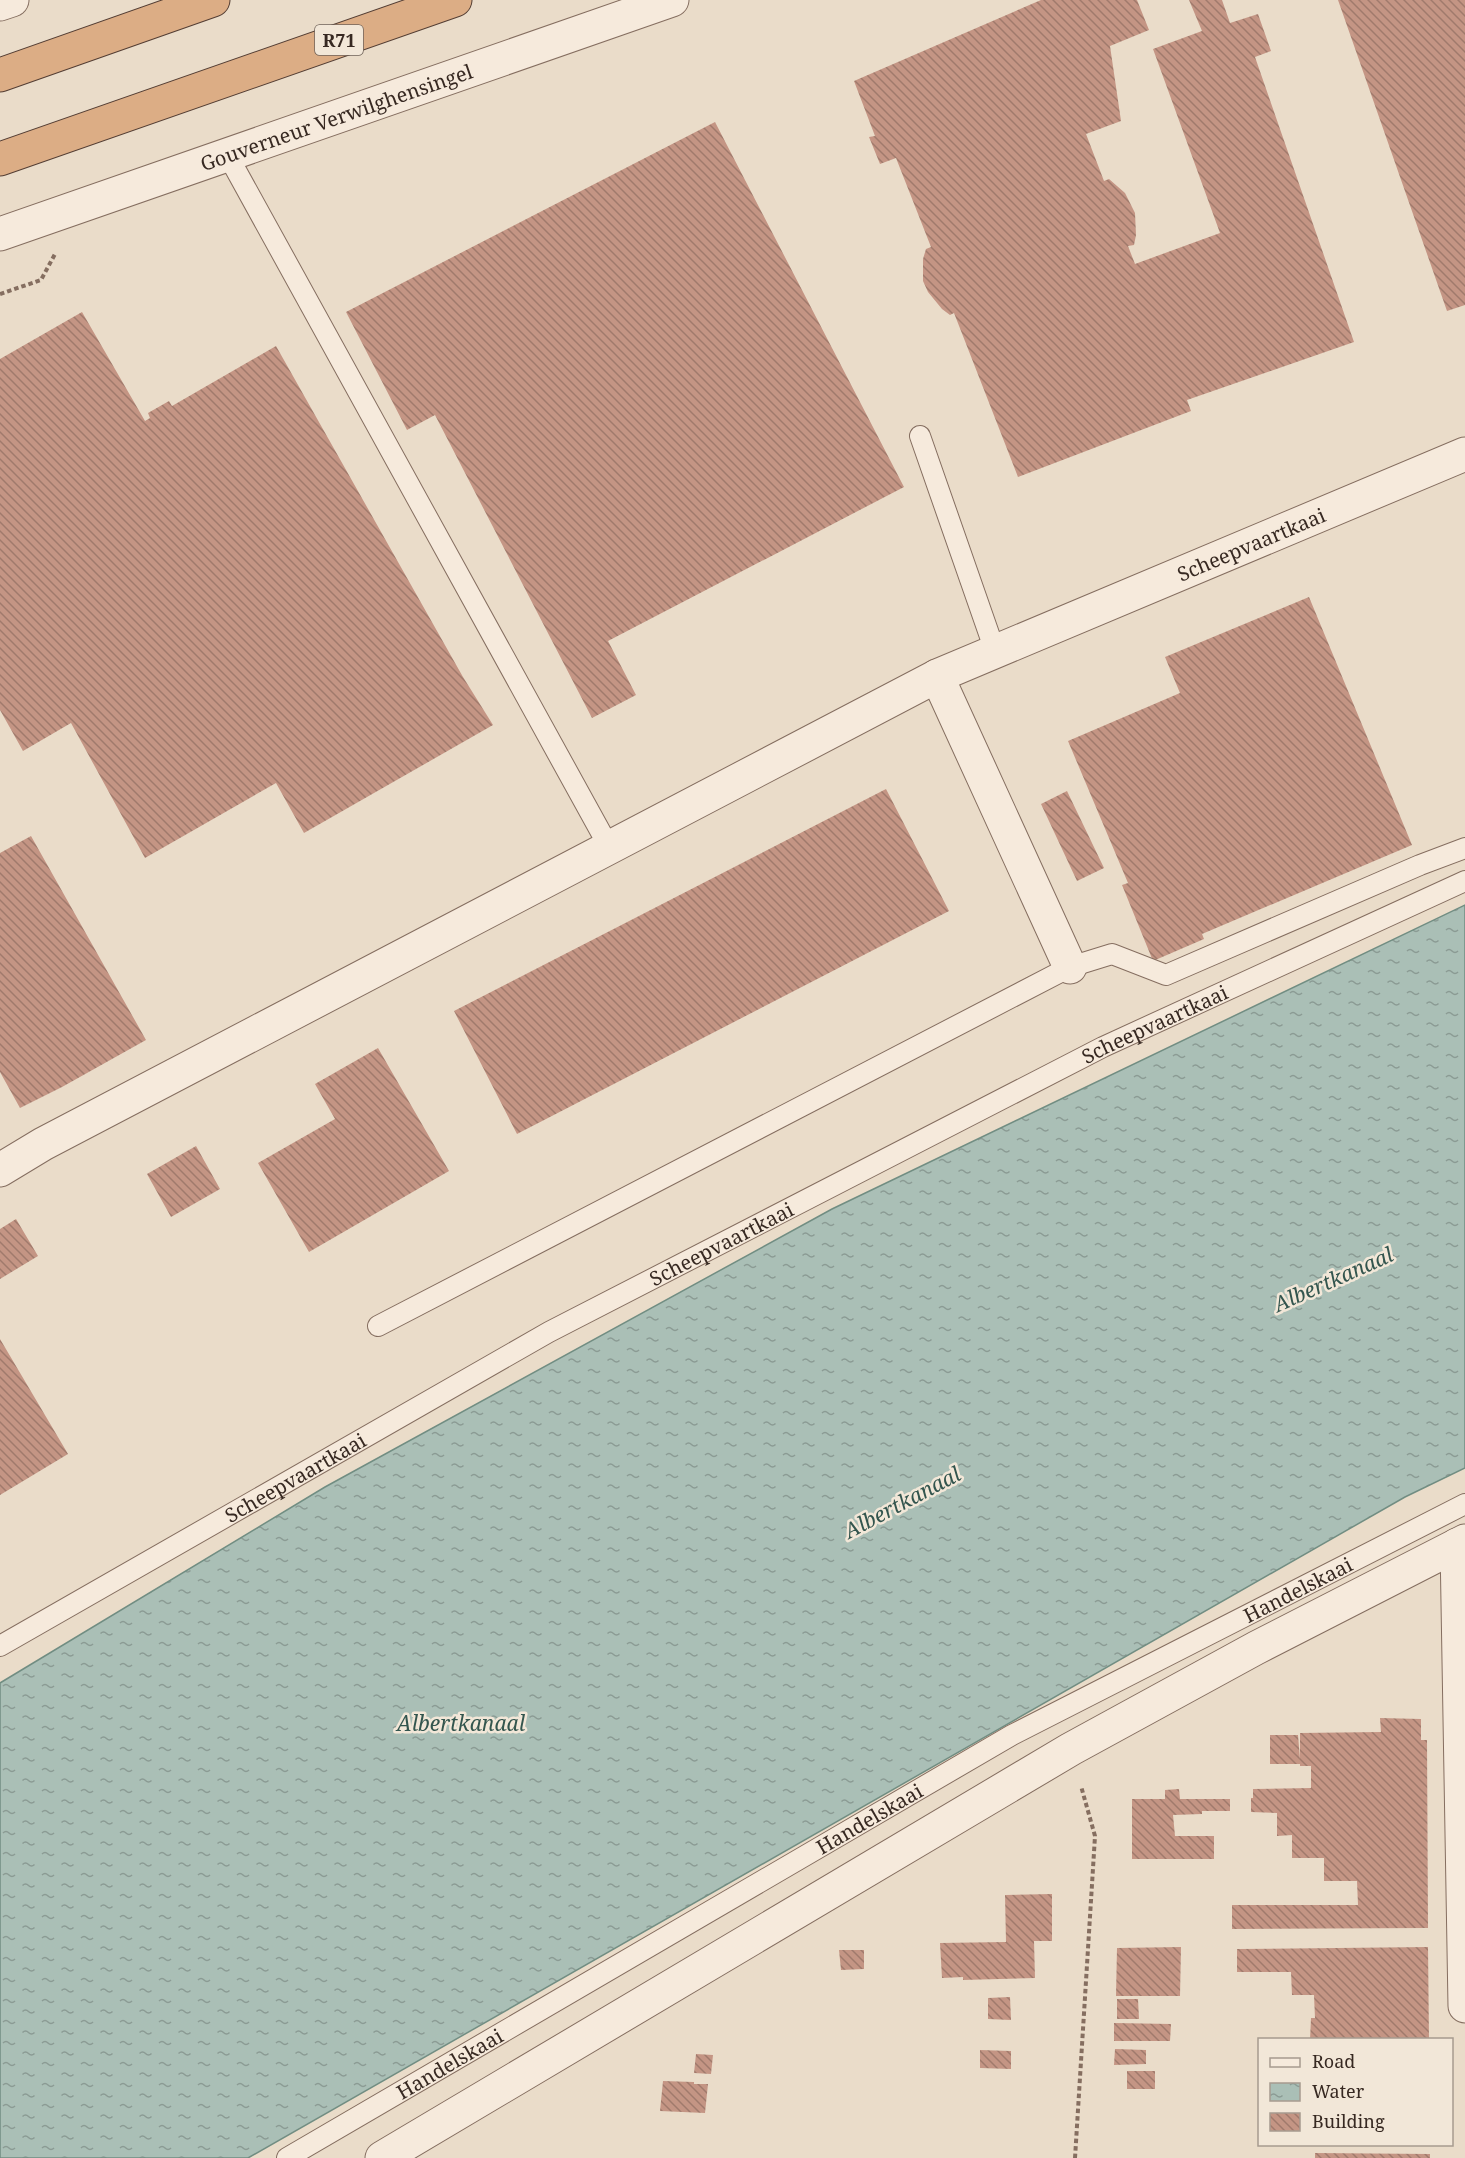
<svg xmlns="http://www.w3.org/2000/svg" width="1465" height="2158" viewBox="0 0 1465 2158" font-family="'Noto Serif',serif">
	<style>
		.water { fill: url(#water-ripples); stroke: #718d82; stroke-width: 1.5 }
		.building { fill: url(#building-back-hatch) }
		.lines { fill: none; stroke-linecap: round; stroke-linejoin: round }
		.service-casing { stroke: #856e60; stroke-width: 22 }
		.minor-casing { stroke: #856e60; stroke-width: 35 }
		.trunk-casing { stroke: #533d33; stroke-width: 35 }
		.path { stroke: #856e60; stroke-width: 4; stroke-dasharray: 4.5 3; stroke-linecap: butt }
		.service { stroke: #f6eadc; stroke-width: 20 }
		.minor { stroke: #f6eadc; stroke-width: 33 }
		.trunk { stroke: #dcad85; stroke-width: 33 }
		.labels { text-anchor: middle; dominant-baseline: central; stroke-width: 5; stroke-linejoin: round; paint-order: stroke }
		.shield { fill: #f2e7d8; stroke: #6f6259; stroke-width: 1.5 }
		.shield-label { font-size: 18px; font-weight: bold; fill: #372922 }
		.street-label { font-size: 20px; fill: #372922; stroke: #f2e7d8 }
		.water-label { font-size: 21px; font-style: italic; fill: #33554e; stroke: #f2e7d8 }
	</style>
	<defs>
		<pattern id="water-ripples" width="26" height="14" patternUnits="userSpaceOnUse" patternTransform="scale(1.5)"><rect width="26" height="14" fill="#aabfb6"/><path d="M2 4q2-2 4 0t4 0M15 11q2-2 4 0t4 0" fill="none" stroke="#8b9b94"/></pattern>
		<pattern id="building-back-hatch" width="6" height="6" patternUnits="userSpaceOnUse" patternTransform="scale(1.5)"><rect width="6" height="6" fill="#c49584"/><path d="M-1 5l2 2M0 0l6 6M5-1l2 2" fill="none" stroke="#a07a6c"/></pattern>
	</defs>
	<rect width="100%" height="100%" fill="#eadcc9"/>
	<!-- water -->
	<path class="water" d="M1465,905V1468L1405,1497L248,2158H0V1683L325,1487L832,1209Z"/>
	<!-- building -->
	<path class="building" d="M1041,0H1137L1149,30L1110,46L1121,121L1086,134L1104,181L1109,179L1125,193L1135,213L1136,235L1134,245L1128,246L1135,264L1220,233L1153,49L1202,31L1189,0H1222L1230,23L1258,14L1271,51L1255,57L1354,342L1187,400L1191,411L1018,477L954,313L950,315L942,309L928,292L923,281V259L926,249L931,247L896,158L880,164L869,137L875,136L854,81Z
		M1338,0H1465V305L1447,311Z
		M715,122L904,487L608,641L636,695L592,718L435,415L407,430L346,312Z
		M82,312L145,421L150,418L148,413L169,401L172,406L276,346L463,677L493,725L304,833L276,783L145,858L71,723L23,751L0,710V359Z
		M1309,597L1412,845L1202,934L1204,939L1153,961L1122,885L1128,883L1068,741L1180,693L1165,657Z
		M886,789L949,911L517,1134L454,1011Z
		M1067,791L1104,868L1077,881L1041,804Z
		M31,836L146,1040L62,1087L20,1108L0,1072V853Z
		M378,1048L449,1171L309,1252L258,1163L335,1119L315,1084Z
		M196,1146L220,1189L171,1217L147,1174Z
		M16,1219L38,1256L0,1279V1229Z
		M0,1339L68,1454L0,1495Z
		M1380,1718L1421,1719V1740H1427L1428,1928L1232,1929V1905H1358L1357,1881H1324V1858H1292V1835L1277,1836V1813L1251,1812V1798H1253V1789L1311,1788V1766H1300V1764H1270V1735H1298L1300,1759V1733L1381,1732Z
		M1179,1789L1180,1799H1230V1811H1202V1814L1173,1815L1175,1836H1214V1859H1132V1799H1165V1790Z
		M1052,1894V1941H1034L1035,1978L963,1980V1977L942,1978L940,1943L1006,1942L1005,1895Z
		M1181,1947L1180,1996H1116L1117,1948Z
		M1428,1947L1429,2040H1310L1311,2018H1315L1314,1995H1292L1291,1972H1237V1949Z
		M839,1950H864V1969L841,1970Z
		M1010,1997L1011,2020L988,2019V1998Z
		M1117,1999H1138L1139,2019H1117Z
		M1114,2023L1171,2024L1170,2041H1114Z
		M1115,2049L1146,2050V2064L1114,2065Z
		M980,2050L1011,2051V2069L980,2068Z
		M696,2054L713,2055L711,2074L694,2073Z
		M1127,2071H1155V2089H1127Z
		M663,2081L694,2082V2084H708L705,2113L660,2111Z
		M1315,2153L1430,2154V2158H1315Z"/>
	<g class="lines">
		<!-- service casing -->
		<g class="service-casing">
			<g id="service">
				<path d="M227,154L609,847"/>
				<path d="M920,436L995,651"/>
				<path d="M378,1326L1070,967L1112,954L1166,975L1420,865L1465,848"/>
				<path id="s1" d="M0,1646L549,1332L1103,1047L1465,881"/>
				<path id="s2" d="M287,2158L1012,1735L1465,1504"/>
			</g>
		</g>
		<!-- minor casing -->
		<g class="minor-casing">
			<g id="minor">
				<path d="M0,4L12,0"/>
				<path id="s3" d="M0,234L672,0"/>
				<path d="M937,676L1070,967"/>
				<path id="s4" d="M0,1170L43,1144L937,676L1465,454"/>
				<path d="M1457,1545L1465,2006"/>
				<path d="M382,2158L1071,1749L1256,1648L1465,1541"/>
			</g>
		</g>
		<!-- trunk casing -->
		<g class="trunk-casing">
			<path id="trunk" d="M0,75L213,0
				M0,159L455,0"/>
		</g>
		<!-- path -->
		<path class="path" d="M0,294L41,280L55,254
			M1075,2158L1095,1836L1081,1786"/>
		<!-- service -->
		<use href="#service" class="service"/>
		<!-- minor -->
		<use href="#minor" class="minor"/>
		<!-- trunk -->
		<use href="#trunk" class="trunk"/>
	</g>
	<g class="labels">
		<!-- shield labels -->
		<rect class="shield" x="315" y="25" width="48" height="30" rx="4.5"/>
		<g class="shield-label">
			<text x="339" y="40">R71</text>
		</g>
		<!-- street labels -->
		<g class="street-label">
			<text stroke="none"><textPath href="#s3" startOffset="356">Gouverneur Verwilghensingel</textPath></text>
			<text stroke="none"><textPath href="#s4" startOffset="1400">Scheepvaartkaai</textPath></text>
			<text stroke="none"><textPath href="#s1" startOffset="1312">Scheepvaartkaai</textPath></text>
			<text stroke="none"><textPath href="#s1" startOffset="826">Scheepvaartkaai</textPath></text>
			<text stroke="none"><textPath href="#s1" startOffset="340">Scheepvaartkaai</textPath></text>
			<text stroke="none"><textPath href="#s2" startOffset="1160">Handelskaai</textPath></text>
			<text stroke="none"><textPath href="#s2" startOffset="674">Handelskaai</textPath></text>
			<text stroke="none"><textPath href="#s2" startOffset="188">Handelskaai</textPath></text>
		</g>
		<!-- water labels -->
		<g class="water-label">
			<text transform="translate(1333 1279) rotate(-24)">Albertkanaal</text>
			<text transform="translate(902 1502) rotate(-28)">Albertkanaal</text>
			<text x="461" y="1723">Albertkanaal</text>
		</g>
	</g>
	<!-- legend -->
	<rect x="1258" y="2038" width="195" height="108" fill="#f2e7d8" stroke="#a79b8f" stroke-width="1.5"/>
	<rect x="1270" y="2058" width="30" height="9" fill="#f6eadc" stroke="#a79b8f" stroke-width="1.5"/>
	<text x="1312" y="2068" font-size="18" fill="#372922">Road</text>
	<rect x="1270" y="2083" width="30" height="18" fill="url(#water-ripples)" stroke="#a79b8f" stroke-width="1.5"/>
	<text x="1312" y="2098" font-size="18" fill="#372922">Water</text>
	<rect x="1270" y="2113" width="30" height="18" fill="url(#building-back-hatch)" stroke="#a79b8f" stroke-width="1.5"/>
	<text x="1312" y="2128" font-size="18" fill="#372922">Building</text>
</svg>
